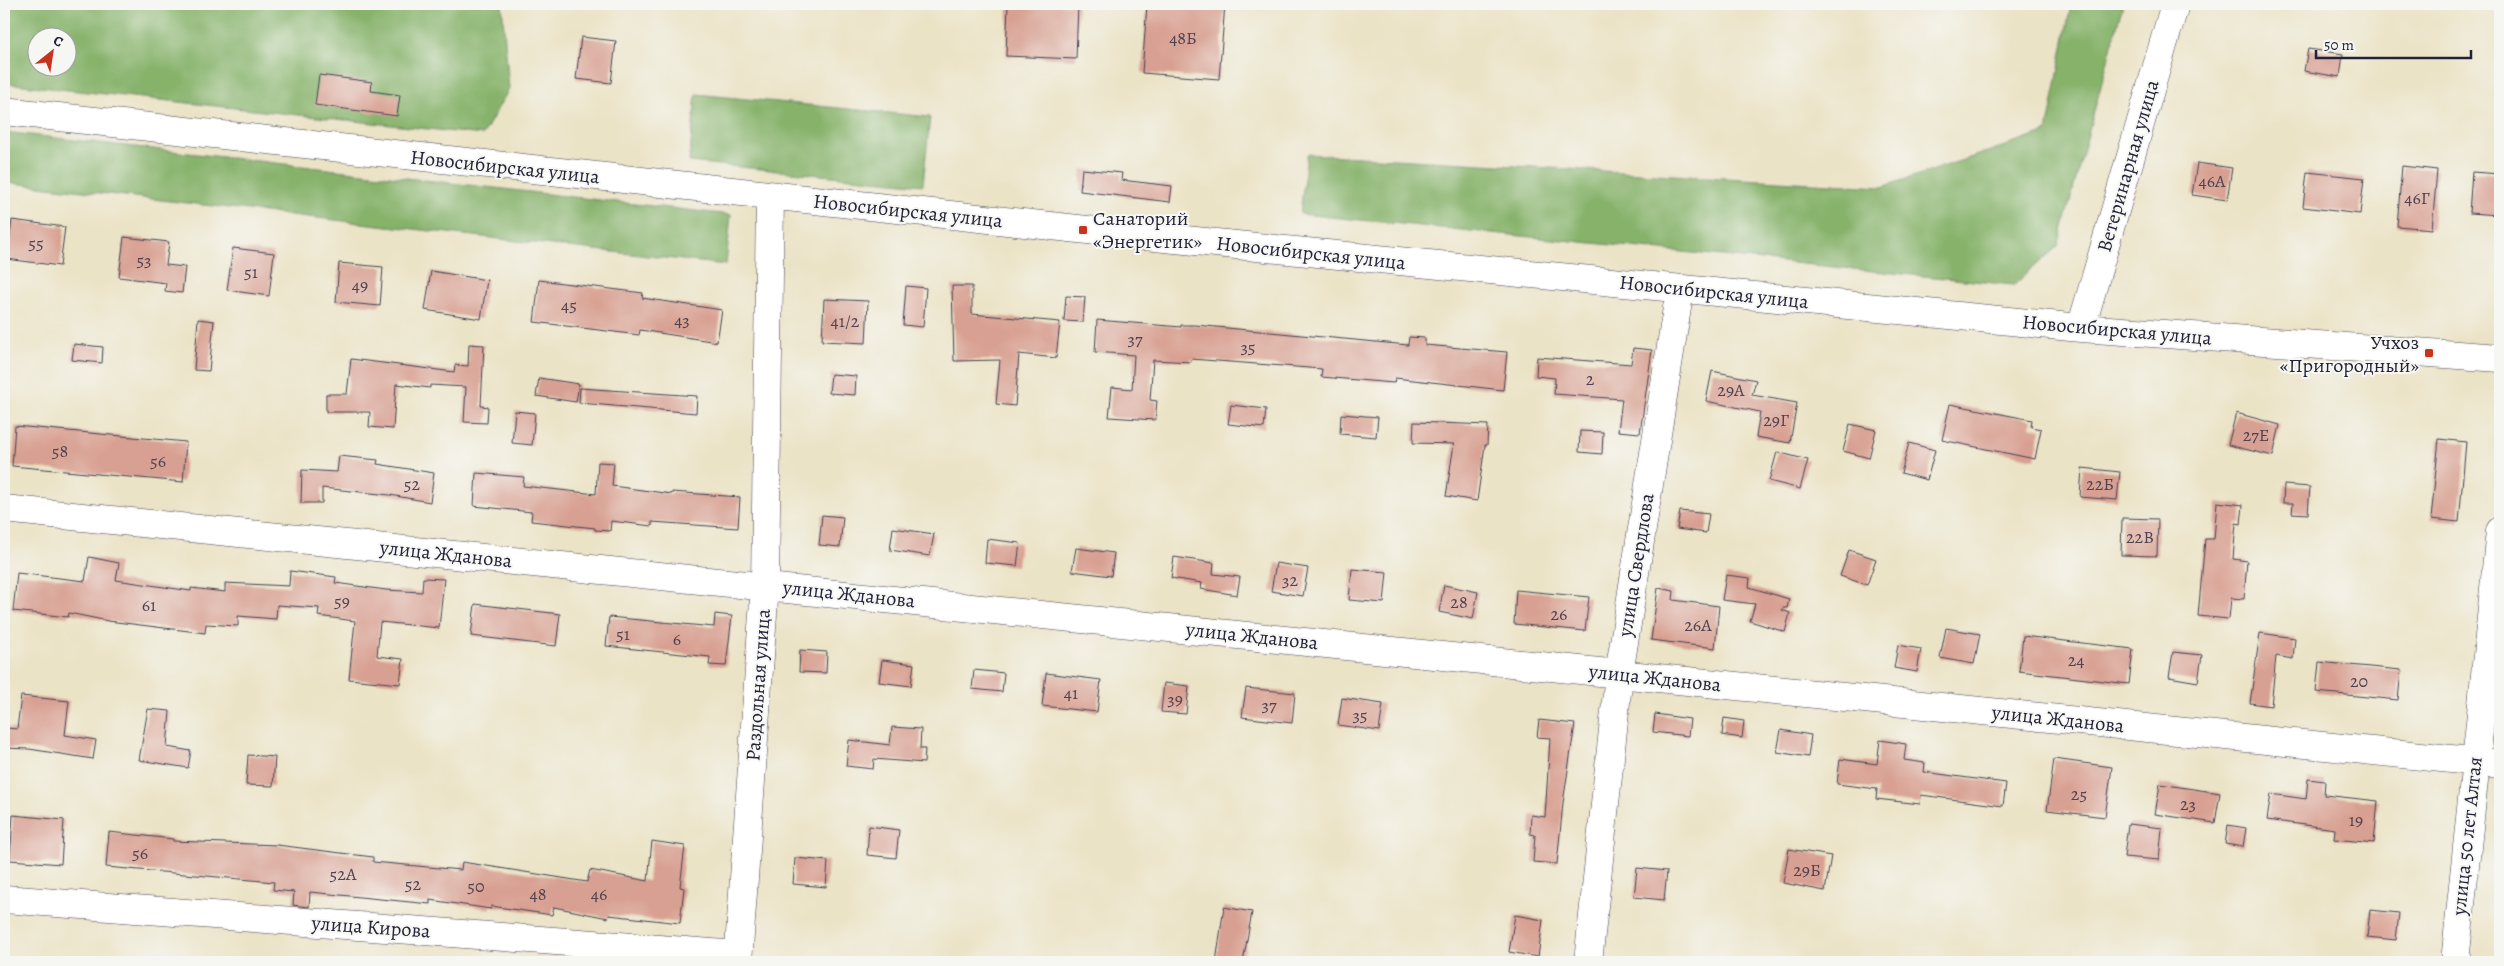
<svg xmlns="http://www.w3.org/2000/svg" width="2504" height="966" viewBox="0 0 2504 966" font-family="Alegreya,serif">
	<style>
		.forest { fill: #86b26a; stroke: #546a52; fill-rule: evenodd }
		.building { fill: #d8a092 }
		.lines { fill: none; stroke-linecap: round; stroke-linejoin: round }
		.minor-casing { stroke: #403f50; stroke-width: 29 }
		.minor { stroke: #fff; stroke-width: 28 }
		.poi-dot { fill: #c8321e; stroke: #f6f6f2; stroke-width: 2 }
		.labels { text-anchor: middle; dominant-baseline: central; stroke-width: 4; stroke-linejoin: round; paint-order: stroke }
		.number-label { font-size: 18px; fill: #504251 }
		.street-label { font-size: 20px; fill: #22223b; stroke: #f6f6f2 }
		.poi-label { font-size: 20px; fill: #22223b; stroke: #f6f6f2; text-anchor: start }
	</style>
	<rect width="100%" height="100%" fill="#f6f6f2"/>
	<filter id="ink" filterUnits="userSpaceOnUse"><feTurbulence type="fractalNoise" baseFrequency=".02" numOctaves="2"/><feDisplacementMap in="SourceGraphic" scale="10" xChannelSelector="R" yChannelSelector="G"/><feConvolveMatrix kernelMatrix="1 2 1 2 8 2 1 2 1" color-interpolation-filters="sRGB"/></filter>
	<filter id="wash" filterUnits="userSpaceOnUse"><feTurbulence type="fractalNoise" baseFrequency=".0096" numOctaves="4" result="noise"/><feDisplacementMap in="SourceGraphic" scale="20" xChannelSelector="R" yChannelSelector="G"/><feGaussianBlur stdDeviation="1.12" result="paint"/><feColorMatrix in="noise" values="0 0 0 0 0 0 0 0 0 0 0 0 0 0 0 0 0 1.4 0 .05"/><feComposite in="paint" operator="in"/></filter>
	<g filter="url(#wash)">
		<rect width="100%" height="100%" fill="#ebe3c6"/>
		<!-- forest -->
		<path class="forest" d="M4,4H502L509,89L483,135L4,83ZM38,38H68V68H38Z
			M2071,4H2123L2058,246L2014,285L1300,214L1307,154L1882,187L2047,132Z
			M696,94L930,117L923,185L689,162Z
			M4,132L731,215L726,265L4,182Z"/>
		<g id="blocks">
			<!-- building -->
			<path class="building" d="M1008,4H1078L1076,59L1006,56Z
				M1147,4H1225L1219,79L1142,73Z
				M581,37L616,41L611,83L576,79Z
				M2308,49L2343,54L2340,77L2304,71Z
				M319,75L372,82L371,91L400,95L397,116L315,105Z
				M2197,163L2232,168L2227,200L2192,195Z
				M2402,166L2437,170L2432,229L2397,226Z
				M1082,169L1122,173L1121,180L1172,186L1170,202L1080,191Z
				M2307,172L2364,178L2360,214L2303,207Z
				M2472,172L2500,174V215L2469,213Z
				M12,220L65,227L60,266L7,259Z
				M124,237L169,242L166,265L185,267L182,293L165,291L166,283L119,277Z
				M233,248L274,253L269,296L227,290Z
				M339,263L383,267L380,306L336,302Z
				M431,271L487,280L481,319L425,310Z
				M539,280L643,293L642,298L722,310L717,342L640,330L639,335L534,322Z
				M906,286L926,288L923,327L903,325Z
				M952,286H972V314L1060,322L1056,358L1019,354L1015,406L996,404L1000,360L954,361Z
				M1066,296L1085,297L1083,322L1064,321Z
				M824,299L868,301L866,343L822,341Z
				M198,319L214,321L209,371L194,370Z
				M1097,320L1181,327V325H1195L1408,345L1409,337L1425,338V345L1507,352L1503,390L1395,378L1394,383L1321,377L1322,369L1191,359V362L1153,360L1150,400L1157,401L1155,420L1109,417L1112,387L1132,389L1134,355L1095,352Z
				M74,344L103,347L102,363L72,360Z
				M469,344L484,345L481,406L488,407L487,423L464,422L466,387L430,385V388L396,384L393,429L369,427L370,412H326V394H347L351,359L454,372L455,365L468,366Z
				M1633,348L1652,350L1640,433L1618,431L1622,399L1554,394L1555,378L1536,376L1537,357L1631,364Z
				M1712,371L1756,380L1752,395L1797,403L1790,443L1756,437L1760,412L1706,401Z
				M831,374L856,376L855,395L829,393Z
				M539,378L579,384L576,402L536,396Z
				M580,388L697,396L696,413L579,403Z
				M1950,404L2032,420L2031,427L2041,429L2035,459L1942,440Z
				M1231,405L1266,409L1264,428L1228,424Z
				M515,411L535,413L532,445L512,443Z
				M2236,413L2280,425L2273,456L2228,445Z
				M1341,414L1378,417L1376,437L1340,434Z
				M1414,422L1488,425L1487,445H1485L1477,501L1446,496L1454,444L1413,443Z
				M1850,424L1876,430L1869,458L1843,451Z
				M15,426L186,442L183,482L12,466Z
				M1580,431L1603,432L1602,454L1579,452Z
				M2439,439L2466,442L2459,522L2431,519Z
				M1909,443L1935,450L1927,480L1901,473Z
				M1777,452L1808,460L1800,489L1769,481Z
				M339,456L378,460L377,464L434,473L430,502L390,495L322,488V503H301L302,470L337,472Z
				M598,462L614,463L612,486L672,494V492L740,497L738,528L652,522V526L611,521L610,531L595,530V528L531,521L532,512L474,506L476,473L524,477L523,486L596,494Z
				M2082,468L2120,472L2117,500L2080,497Z
				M2284,485L2310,487L2308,514L2292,513L2293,503H2283Z
				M2217,502L2243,505L2241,524L2236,523L2233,559L2247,561L2244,599L2231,598L2229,619L2198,616L2205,539H2214Z
				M1680,511L1709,514L1706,533L1677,529Z
				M822,515L843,517L840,547L819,545Z
				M2122,518L2158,519L2157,556L2121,555Z
				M893,528L934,534L930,556L890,550Z
				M987,539L1020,543L1017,566L985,563Z
				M1076,548L1114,553L1111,576L1072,571Z
				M1849,550L1876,559L1867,585L1840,576Z
				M89,557L119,563L116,580L191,591V588L225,592V583L289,586L290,571L336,577L335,583L386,590L422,592L423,578L444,579L439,628L380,622L377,656L403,659L400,684L349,679L355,621L318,616L319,608L277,605L276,619L238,616V626L206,624L205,633L108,621L69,613L68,617L13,611L17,573L85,581Z
				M1174,557L1214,563L1213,574L1240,577L1237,595L1201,589L1202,583L1171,578Z
				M1276,563L1308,568L1303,596L1271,591Z
				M1352,569L1387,572L1384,603L1349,600Z
				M1726,575L1750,578L1749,587L1789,599L1787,608H1783L1782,610L1790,613L1785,632L1750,621L1755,604L1722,600Z
				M1444,585L1478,592L1473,619L1439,612Z
				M1658,588L1674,591L1673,600L1719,606L1715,648L1651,640Z
				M1516,590L1589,597L1585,631L1514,624Z
				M475,604L560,614L556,646L471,636Z
				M715,614L732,616L726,666L709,665L710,657L606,646L609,617L714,627Z
				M1946,628L1980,634L1974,664L1940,658Z
				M2260,633L2295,638L2293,659L2276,656L2271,706L2250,703Z
				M2023,636L2133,649L2129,684L2019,671Z
				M1898,645L1921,649L1917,672L1894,668Z
				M800,650L827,652L826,673L799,672Z
				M2173,652L2202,655L2198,682L2169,677Z
				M882,660L914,664L911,686L879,682Z
				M2319,662L2401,670L2398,700L2316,692Z
				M974,670L1004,673L1002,692L972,689Z
				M1046,673L1101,680L1097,712L1042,706Z
				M1164,683L1189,686L1186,714L1161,712Z
				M1246,688L1295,693L1292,723L1242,717Z
				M21,696L69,701L65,735L96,740L93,759L29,749L4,748L6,728L17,729Z
				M1342,698L1383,704L1379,731L1338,725Z
				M148,709L170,711L167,747L191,751L188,768L139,760Z
				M1655,714L1690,719L1688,736L1653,732Z
				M1724,718L1744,721L1742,738L1722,735Z
				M1539,720L1575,724L1563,803L1557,864L1533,862L1535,835L1530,834L1531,815L1545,817L1550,738L1537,737Z
				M892,727L921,729L920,749H925L924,763L874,759L873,769L846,766L849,740L890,745Z
				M1781,730L1811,735L1808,757L1777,752Z
				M1880,740L1906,744L1904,760L1925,763L1924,772L2006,783L2003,806L1921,795L1920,804L1876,799L1877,789L1837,784L1840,759L1877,764Z
				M248,755L275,757L273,786L246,785Z
				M2054,759L2112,767L2105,817L2047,810Z
				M2308,779L2325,781L2324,795L2378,801L2374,843L2334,839L2335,829L2267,820L2271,794L2306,799Z
				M2160,784L2220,793L2215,823L2155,814Z
				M13,815L64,820L61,864L10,860Z
				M2128,824L2162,828L2159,860L2124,857Z
				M2228,825L2246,828L2243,847L2225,844Z
				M869,826L899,830L896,858L867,855Z
				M109,832L173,839V841L277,845L373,857V862L461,870L462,862L587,882L590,870L648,881L652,841L685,846L680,887L684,888L680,923L609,915L608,918L554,907L552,915L491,906V909L430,900V904L310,892L309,907L293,905L294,892L273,890L274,882L106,867Z
				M1789,849L1831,856L1825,891L1783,883Z
				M795,858L828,861L826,887L793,884Z
				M1637,868L1667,871L1664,900L1634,897Z
				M1224,907L1252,912L1243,962H1216Z
				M2370,910L2399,913L2396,940L2367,937Z
				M1515,915L1543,920L1538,957L1509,952Z"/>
		</g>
	</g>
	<g filter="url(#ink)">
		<use href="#blocks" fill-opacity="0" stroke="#403f50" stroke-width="1"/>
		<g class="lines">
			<!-- minor casing -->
			<g class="minor-casing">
				<path id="minor" d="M4,111L1124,234L2081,328L2500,358
					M2081,328L2175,4
					M4,509L2500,764
					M4,899L738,955
					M738,962L765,586L770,196
					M1588,962L1619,674L1680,289
					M2455,962L2500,531"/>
			</g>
			<!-- minor -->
			<use href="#minor" class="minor"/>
		</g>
	</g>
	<!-- markers -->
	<g class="poi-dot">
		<rect x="1078" y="225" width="10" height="10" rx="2.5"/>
		<rect x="2424" y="348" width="10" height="10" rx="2.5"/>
	</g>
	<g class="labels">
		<!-- number labels -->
		<g class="number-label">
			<text x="1183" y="38">48Б</text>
			<text x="2212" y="181">46А</text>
			<text x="2417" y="198">46Г</text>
			<text x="36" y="243">55</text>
			<text x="144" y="260">53</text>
			<text x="251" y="272">51</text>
			<text x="360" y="285">49</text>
			<text x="569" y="305">45</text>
			<text x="682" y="320">43</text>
			<text x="845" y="321">41/2</text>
			<text x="1135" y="339">37</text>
			<text x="1248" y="347">35</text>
			<text x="1590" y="379">2</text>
			<text x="1731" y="390">29А</text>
			<text x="1776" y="420">29Г</text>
			<text x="2256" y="435">27Е</text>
			<text x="60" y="451">58</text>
			<text x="158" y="461">56</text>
			<text x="412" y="484">52</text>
			<text x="2100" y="484">22Б</text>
			<text x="2140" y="537">22В</text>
			<text x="1290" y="580">32</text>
			<text x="342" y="601">59</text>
			<text x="1459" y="602">28</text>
			<text x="149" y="605">61</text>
			<text x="1559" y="614">26</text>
			<text x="1698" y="625">26А</text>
			<text x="623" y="634">51</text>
			<text x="677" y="639">6</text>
			<text x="2076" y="660">24</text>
			<text x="2359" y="681">20</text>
			<text x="1071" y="693">41</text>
			<text x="1175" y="699">39</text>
			<text x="1269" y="705">37</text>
			<text x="1360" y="715">35</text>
			<text x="2079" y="794">25</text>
			<text x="2188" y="804">23</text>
			<text x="2356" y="820">19</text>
			<text x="140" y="853">56</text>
			<text x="1807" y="870">29Б</text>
			<text x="343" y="874">52А</text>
			<text x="413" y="884">52</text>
			<text x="476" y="886">50</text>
			<text x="538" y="894">48</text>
			<text x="599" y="894">46</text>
		</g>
		<!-- street labels -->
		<g class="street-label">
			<text transform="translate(2128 166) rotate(-74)">Ветеринарная улица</text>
			<text transform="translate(505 167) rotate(6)">Новосибирская улица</text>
			<text transform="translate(908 211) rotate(6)">Новосибирская улица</text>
			<text transform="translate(1311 253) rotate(6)">Новосибирская улица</text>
			<text transform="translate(1714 292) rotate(6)">Новосибирская улица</text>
			<text transform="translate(2117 330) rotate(5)">Новосибирская улица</text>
			<text transform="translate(446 554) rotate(6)">улица Жданова</text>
			<text transform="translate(1636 565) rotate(-81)">улица Свердлова</text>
			<text transform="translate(849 594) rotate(6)">улица Жданова</text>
			<text transform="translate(1252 636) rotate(6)">улица Жданова</text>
			<text transform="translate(1655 678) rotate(6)">улица Жданова</text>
			<text transform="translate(758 685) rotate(-86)">Раздольная улица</text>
			<text transform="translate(2058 719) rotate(6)">улица Жданова</text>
			<text transform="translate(2467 836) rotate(-84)">улица 50 лет Алтая</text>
			<text transform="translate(371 927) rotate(4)">улица Кирова</text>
		</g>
		<!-- poi labels -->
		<g class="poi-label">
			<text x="1093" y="218">Санаторий<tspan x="1093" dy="23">«Энергетик»</tspan></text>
			<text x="2419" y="342" text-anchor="end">Учхоз<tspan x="2419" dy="23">«Пригородный»</tspan></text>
		</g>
	</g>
	<!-- margin -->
	<rect width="2504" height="966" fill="none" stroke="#f6f6f2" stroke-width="20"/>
	<!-- north arrow -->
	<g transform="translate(52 52) rotate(30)"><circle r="24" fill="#f6f6f2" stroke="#a1a1a9"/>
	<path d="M0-4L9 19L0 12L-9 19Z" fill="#c8321e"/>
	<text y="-8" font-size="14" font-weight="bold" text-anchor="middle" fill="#22223b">С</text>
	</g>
	<!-- scale -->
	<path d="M2316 50v8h155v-8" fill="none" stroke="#22223b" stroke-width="2.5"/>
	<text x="2324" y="50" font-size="15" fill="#22223b" stroke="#f6f6f2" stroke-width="4" paint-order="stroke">50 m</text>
</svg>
